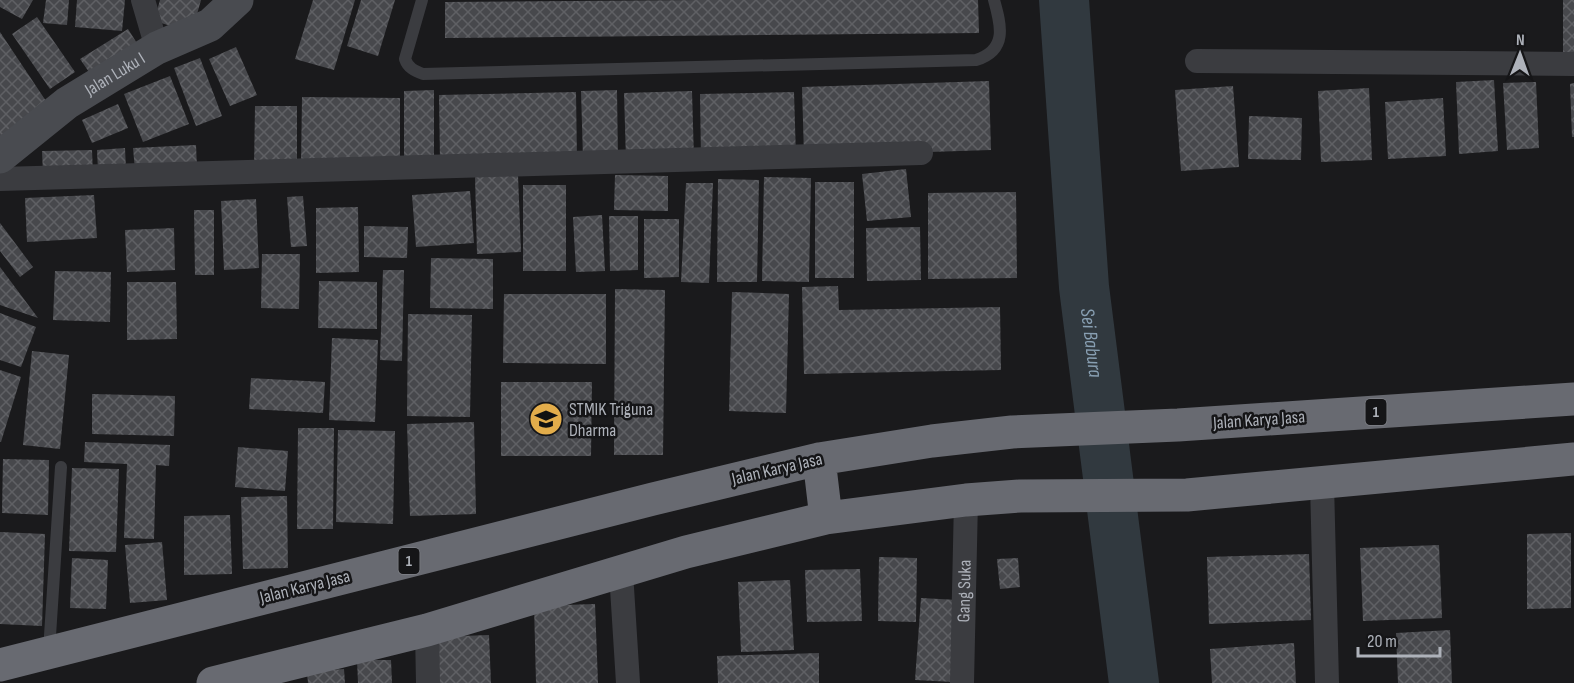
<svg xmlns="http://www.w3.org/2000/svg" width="1574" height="683" viewBox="0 0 1574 683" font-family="'Sofia Sans Condensed',sans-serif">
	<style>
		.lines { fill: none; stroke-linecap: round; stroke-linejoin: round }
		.river { stroke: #31393f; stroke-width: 50 }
		.building { fill: url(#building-cross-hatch) }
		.lane { stroke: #3b3c40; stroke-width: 12 }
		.street { stroke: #3b3c40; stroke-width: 24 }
		.secondary { stroke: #494b50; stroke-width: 33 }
		.highway { stroke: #686a71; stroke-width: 33 }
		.labels { text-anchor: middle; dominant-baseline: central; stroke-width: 5; stroke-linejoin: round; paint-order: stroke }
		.shield { fill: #151517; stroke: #808389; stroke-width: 1.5 }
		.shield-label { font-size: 16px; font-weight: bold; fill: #aeb2ba }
		.street-label { font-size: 18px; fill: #aeb2ba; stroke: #151517 }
		.poi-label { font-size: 18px; fill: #aeb2ba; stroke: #151517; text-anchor: start }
		.water-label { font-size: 20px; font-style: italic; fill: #889fb2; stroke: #151517 }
	</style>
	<defs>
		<pattern id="building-cross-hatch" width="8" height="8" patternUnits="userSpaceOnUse" patternTransform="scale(1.5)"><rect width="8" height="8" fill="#47484c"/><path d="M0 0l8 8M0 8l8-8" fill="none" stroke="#5f6064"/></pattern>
	</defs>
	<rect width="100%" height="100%" fill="#1a1a1c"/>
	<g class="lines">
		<!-- river -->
		<path class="river" id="s1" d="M1064,0L1084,287L1134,683"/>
	</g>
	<!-- building -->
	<path class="building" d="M0,0H33L22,19L0,7Z
		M46,0H69L67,25L43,23Z
		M77,0H125L122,31L75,27Z
		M160,0H201L192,32L154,21Z
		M313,0H355L334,70L295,59Z
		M361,0H395L378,56L347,46Z
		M702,0H978L979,33L445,38V2Z
		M1563,0H1574V56H1563Z
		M37,17L75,72L50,89L12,34Z
		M128,29L140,48L93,78L80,59Z
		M0,32L52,110L0,141Z
		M236,47L257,95L230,106L209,59Z
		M200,58L222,116L196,126L174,68Z
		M170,76L189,124L143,142L124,94Z
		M1494,80L1498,151L1459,154L1456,82Z
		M989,81L991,150L804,156L802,87Z
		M1536,82L1539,148L1507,150L1503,83Z
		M1574,83V137H1572L1570,84Z
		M1233,86L1239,167L1181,171L1175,90Z
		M1369,88L1372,160L1321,162L1318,91Z
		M434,90V164H404V91Z
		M617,90L618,158L583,159L581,91Z
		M692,91L694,159L626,160L624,93Z
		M576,92L577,160L440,162L439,95Z
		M794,92L796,157L701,159L700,94Z
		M302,97L400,98V165H301Z
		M1443,98L1446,156L1388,159L1385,102Z
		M118,104L128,128L92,143L82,120Z
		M255,106H297V171L254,170Z
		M1249,116L1302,118L1301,160L1248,159Z
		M196,145L197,167L135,170L133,148Z
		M125,148L126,169L98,171L97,150Z
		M92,150L93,173L43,174L42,151Z
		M906,169L911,217L867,221L862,174Z
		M518,175L521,252L477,254L475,176Z
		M615,175L668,176V211L614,210Z
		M764,177L811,178L809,282L762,281Z
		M718,179L759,180L757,282H717Z
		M815,182H854V278H815Z
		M686,183H713L709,283L681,282Z
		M523,185H566V271H523Z
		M470,191L474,243L416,247L412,195Z
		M1016,192L1017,278L928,279V193Z
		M94,195L97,238L27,242L25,198Z
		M303,196L307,246L291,247L287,197Z
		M256,199L259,268L224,270L221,201Z
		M358,207L359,272L316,273V208Z
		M194,210H214V275H195Z
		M602,215L605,271L576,272L573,217Z
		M609,216H638V270L610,271Z
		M644,219H679V277L644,278Z
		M0,223L33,267L20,277L0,251Z
		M364,226L408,227L407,258L364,257Z
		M920,227L921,280L867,281L866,228Z
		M174,228L175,270L127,272L125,230Z
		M262,254H300L299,309L261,308Z
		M431,258L493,259V309L430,308Z
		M0,267L38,318L0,305Z
		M383,270H404L402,361L380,360Z
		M55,271L111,272L110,322L53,320Z
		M319,281L377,282V329L318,328Z
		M127,282H176L177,339L127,340Z
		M838,286L839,310L1000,307L1001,370L804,374L802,287Z
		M615,289L665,290L663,455H614Z
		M732,292L789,294L786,413L729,411Z
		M504,294H606V364L503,363Z
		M0,313L36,327L21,367L0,360Z
		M408,314L472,315L470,417L407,416Z
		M332,338L378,340L375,422L329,420Z
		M32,351L69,355L60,449L23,445Z
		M0,370L21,377L1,442H0Z
		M251,378L325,382L323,413L249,409Z
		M501,382H592L591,456H501Z
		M92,394L175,396L174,436L92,434Z
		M474,422L476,514L410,516L407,424Z
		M298,428H334L333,529H297Z
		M338,430L395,431L393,524L336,522Z
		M85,442L170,445L169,466L156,465L154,539L124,538L127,464L84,462Z
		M238,447L288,451L285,491L235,487Z
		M3,459L49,460L48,515L2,513Z
		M72,468L119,469L116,552L69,551Z
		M287,496L288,568L243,569L241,497Z
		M230,515L232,574L184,575V516Z
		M0,532L45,534L42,626L0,624Z
		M1571,533V608L1527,609V534Z
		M162,542L167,600L130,603L125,545Z
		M1439,545L1442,618L1363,621L1360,548Z
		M1309,554L1311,620L1209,624L1207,557Z
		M879,557L917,558L916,622L878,621Z
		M72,558L108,560L106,609L70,608Z
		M1018,558L1020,587L1000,589L997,559Z
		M860,569L862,621L807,622L805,570Z
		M790,580L794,650L741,652L738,582Z
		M921,598L958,600L953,682L915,680Z
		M595,604L598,683H536L534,606Z
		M1450,630L1452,683H1398L1396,633Z
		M489,635L491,683H437L435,637Z
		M1294,643L1296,683H1212L1210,649Z
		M819,653V683H718L717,656Z
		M357,660H391L392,683H358Z
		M344,669L345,683H308L307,672Z"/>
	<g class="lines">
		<!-- lane -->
		<path class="lane" d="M422,0L405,59C408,68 415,71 423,74L976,60C1008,50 1001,25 994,0
			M49,651L61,467"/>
		<!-- street -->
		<g class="street">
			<path d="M143,0L157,48"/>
			<path d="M1197,61L1574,64"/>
			<path d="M0,179L921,153"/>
			<path d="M1322,483L1327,683"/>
			<path d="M621,572L628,683"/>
			<path d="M427,630L428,683"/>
			<path id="s2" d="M962,683L966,500"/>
		</g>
		<!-- secondary -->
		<path class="secondary" id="s3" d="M0,157L67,103L157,48L210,25L237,0"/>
		<!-- highway -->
		<path class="highway" d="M819,459L826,518
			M0,665L653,499L819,459L932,441L1012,432L1178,425L1574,399
			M213,683L427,630L686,552L826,518L966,500L1020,496L1187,495L1574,459"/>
	</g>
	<!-- icons -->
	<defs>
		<g id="school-disc" transform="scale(1.725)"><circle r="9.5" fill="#e3ad4b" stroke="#151517"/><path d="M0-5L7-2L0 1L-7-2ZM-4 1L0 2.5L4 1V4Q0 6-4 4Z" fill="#111"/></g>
	</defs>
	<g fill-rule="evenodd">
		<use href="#school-disc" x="546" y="419"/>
	</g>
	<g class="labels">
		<!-- shield labels -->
		<g class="shield">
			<rect x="1365.5" y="399" width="21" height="26" rx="4.5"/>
			<rect x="398.5" y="548" width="21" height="26" rx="4.5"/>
		</g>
		<g class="shield-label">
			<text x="1376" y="412">1</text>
			<text x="409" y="561">1</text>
		</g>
		<!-- street labels -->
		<g class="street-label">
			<text stroke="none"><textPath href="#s3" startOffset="142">Jalan Luku I</textPath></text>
			<text transform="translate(1259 420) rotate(-4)">Jalan Karya Jasa</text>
			<text transform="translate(777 469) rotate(-13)">Jalan Karya Jasa</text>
			<text transform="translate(305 587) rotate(-14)">Jalan Karya Jasa</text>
			<text stroke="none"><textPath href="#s2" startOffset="92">Gang Suka</textPath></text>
		</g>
		<!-- poi labels -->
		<g class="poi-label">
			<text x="569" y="409">STMIK Triguna<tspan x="569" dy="21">Dharma</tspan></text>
		</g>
		<!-- water labels -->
		<g class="water-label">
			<text stroke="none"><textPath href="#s1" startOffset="344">Sei Babura</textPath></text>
		</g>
	</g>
	<!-- north arrow -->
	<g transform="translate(1520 54) rotate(1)" stroke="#151517" stroke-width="4.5" paint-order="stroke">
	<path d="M0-4.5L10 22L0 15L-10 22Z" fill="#aeb2ba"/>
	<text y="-9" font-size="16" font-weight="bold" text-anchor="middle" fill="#aeb2ba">N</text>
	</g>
	<!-- scale -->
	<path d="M1358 647v9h82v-9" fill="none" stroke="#aeb2ba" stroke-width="3"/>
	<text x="1367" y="647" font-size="18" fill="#aeb2ba" stroke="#151517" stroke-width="4.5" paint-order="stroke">20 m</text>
</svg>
